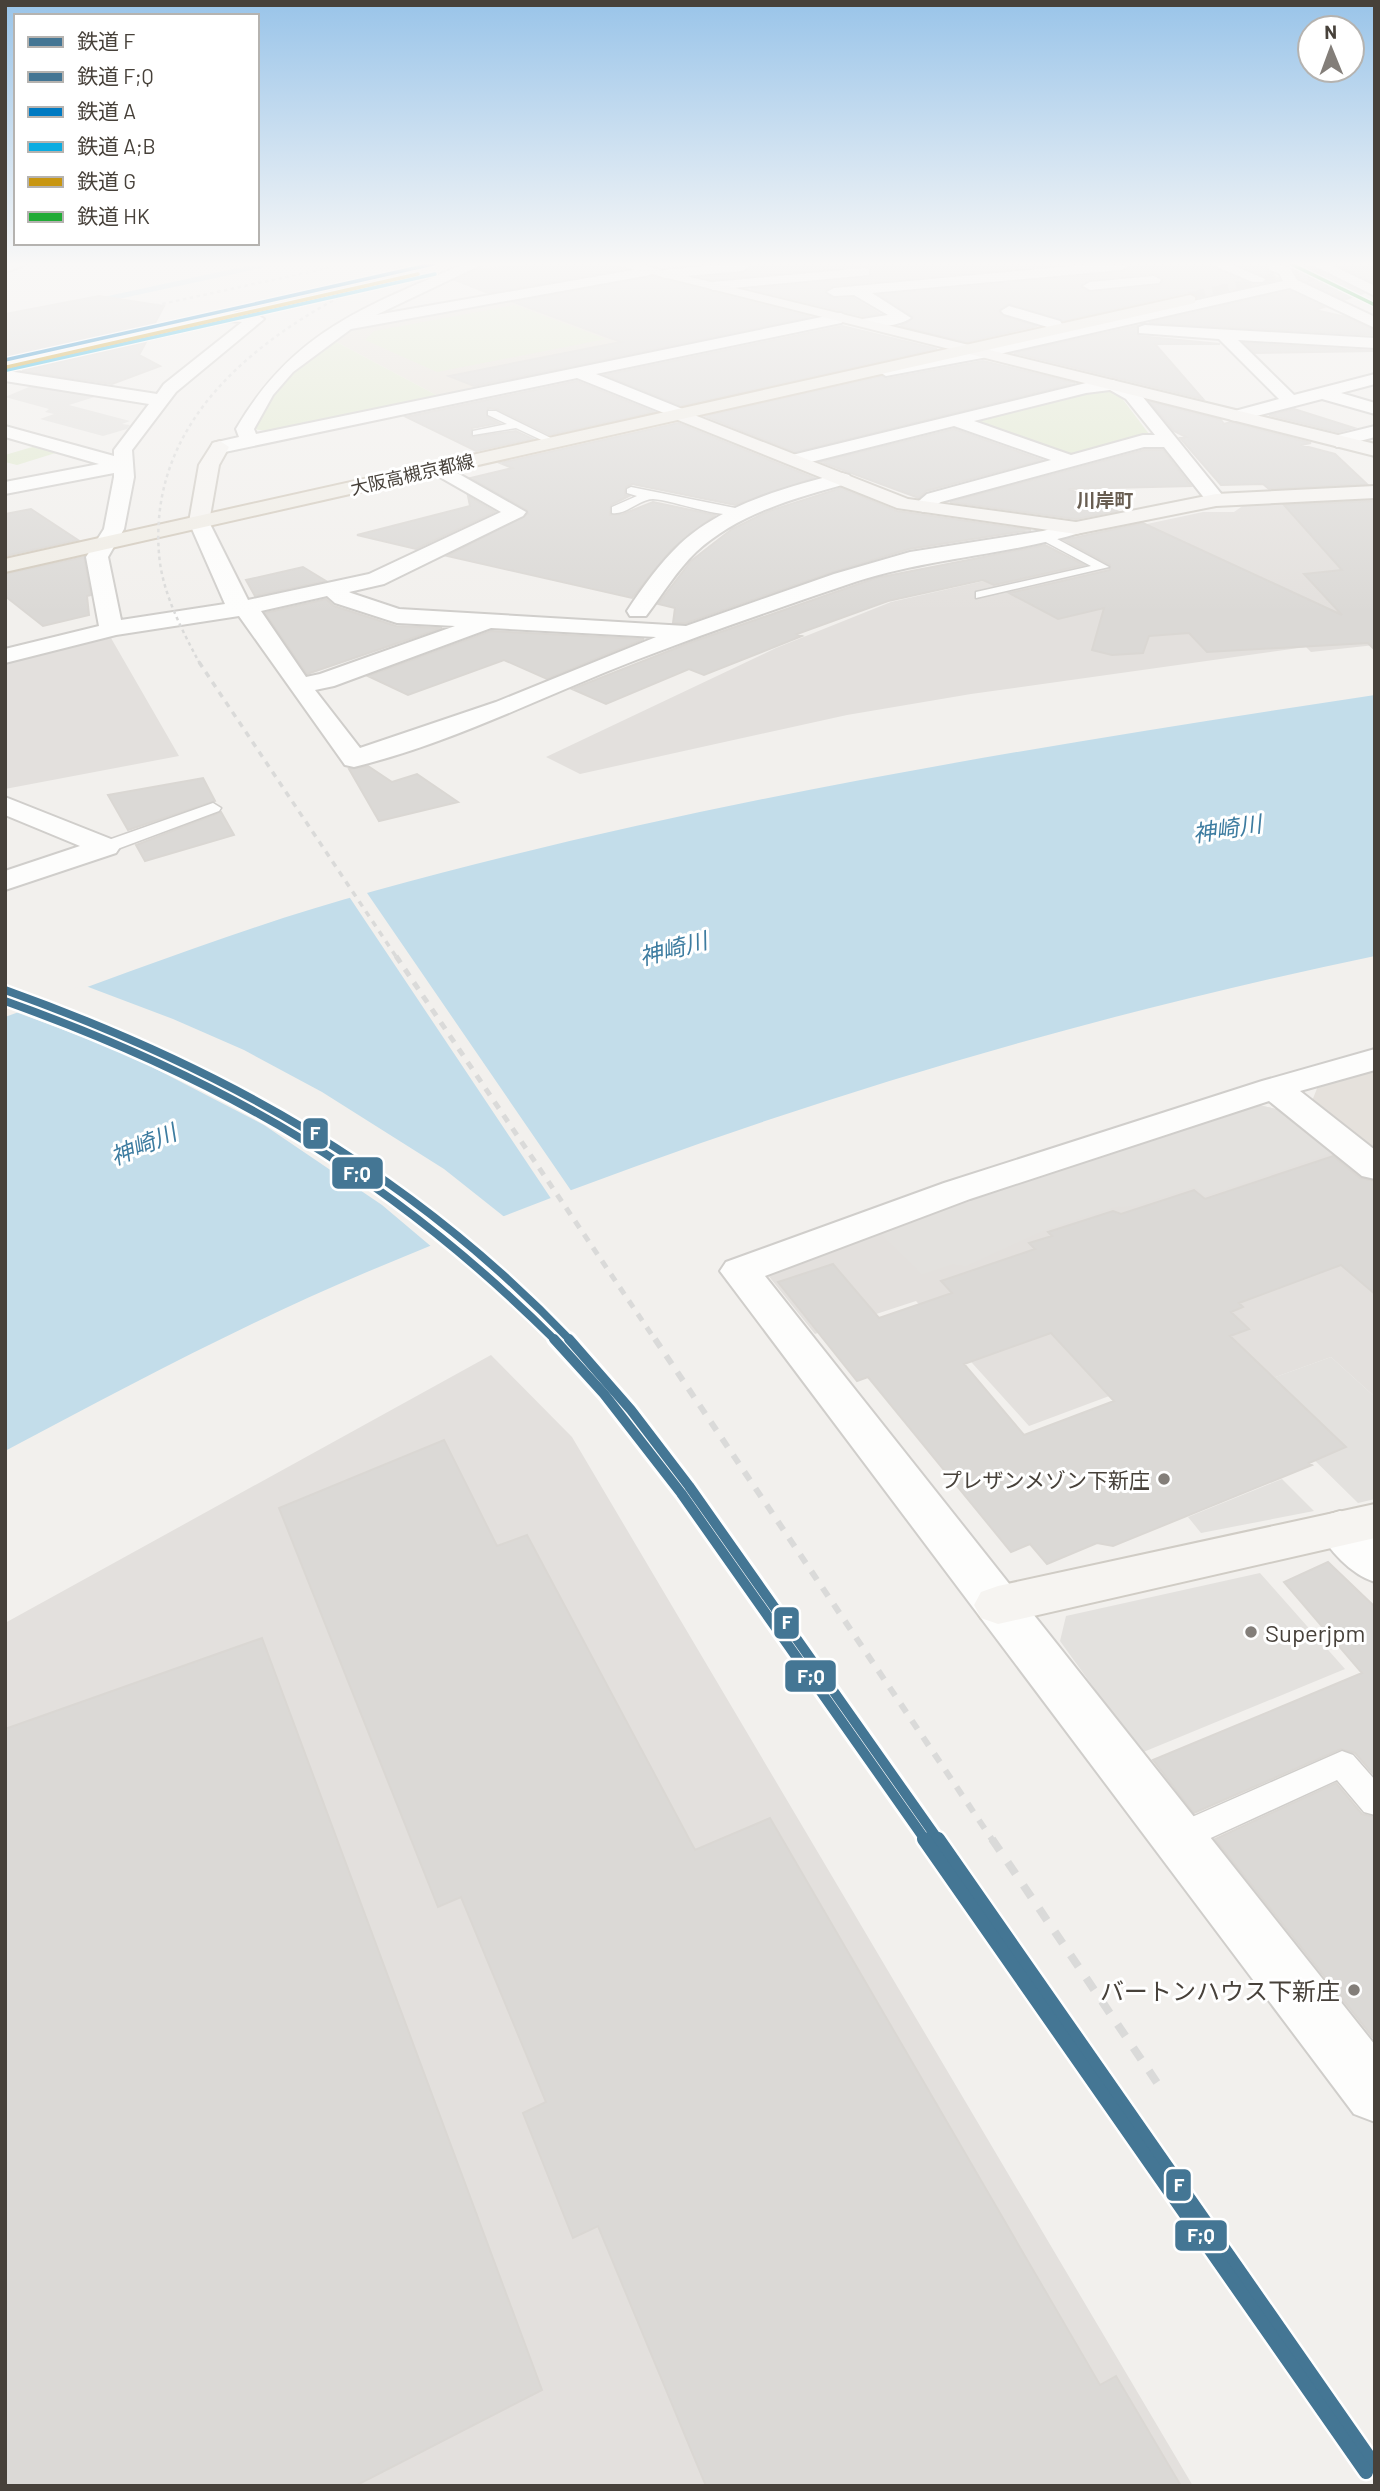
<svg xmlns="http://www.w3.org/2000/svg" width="1380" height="2491" viewBox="0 0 1380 2491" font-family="Barlow,'Noto Sans JP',sans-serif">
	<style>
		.residential { fill: #e5e1dc }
		.industrial { fill: #e3e0dd }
		.education { fill: #e7e2da }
		.green { fill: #e1e9d0 }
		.parking { fill: #e3e1de }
		.water { fill: #c3ddea }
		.pier { fill: #f2f0ed }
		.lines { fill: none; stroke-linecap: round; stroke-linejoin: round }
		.stream { stroke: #c3ddea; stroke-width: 5 }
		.building { fill: #dbd9d6; stroke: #dad7d3; stroke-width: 2; fill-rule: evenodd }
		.primary-tunnel { stroke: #d0cdc9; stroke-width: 16; stroke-dasharray: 16 8; stroke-linecap: butt }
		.lane-casing { stroke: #d0cecb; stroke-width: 3 }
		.street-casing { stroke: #d0cecb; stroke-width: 4 }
		.secondary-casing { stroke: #d0ccc5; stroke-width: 4 }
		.primary-casing { stroke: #d2cabd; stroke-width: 4 }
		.lane { fill: #fdfdfc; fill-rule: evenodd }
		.street { fill: #fdfdfc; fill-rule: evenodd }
		.secondary { fill: #f6f4f1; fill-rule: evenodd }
		.primary { fill: #f0ede6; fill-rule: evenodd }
		.rail-far4 { stroke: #dadad9; stroke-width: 2.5; stroke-dasharray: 3.5 3.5; stroke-linecap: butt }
		.rail-far3 { stroke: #dadad9; stroke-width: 3.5; stroke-dasharray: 6 6; stroke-linecap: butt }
		.rail-far2 { stroke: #dadad9; stroke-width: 5; stroke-dasharray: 8 8; stroke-linecap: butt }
		.rail-far1 { stroke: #dadad9; stroke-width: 6; stroke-dasharray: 10 10; stroke-linecap: butt }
		.rail { stroke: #dadad9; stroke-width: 8; stroke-dasharray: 14 14; stroke-linecap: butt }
		.rail-1-far2-casing { stroke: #fff; stroke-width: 13 }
		.rail-1-far1-casing { stroke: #fff; stroke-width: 16 }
		.rail-1-casing { stroke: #fff; stroke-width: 19 }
		.rail-2-far2-casing { stroke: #fff; stroke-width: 13 }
		.rail-2-far1-casing { stroke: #fff; stroke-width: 16 }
		.rail-2-casing { stroke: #fff; stroke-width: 19 }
		.rail-3-casing { stroke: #fff; stroke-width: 6 }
		.rail-4-casing { stroke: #fff; stroke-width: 6 }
		.rail-5-casing { stroke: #fff; stroke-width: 6 }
		.rail-6-casing { stroke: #fff; stroke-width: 6 }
		.rail-1-far2 { stroke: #447694; stroke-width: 8 }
		.rail-1-far1 { stroke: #447694; stroke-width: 10 }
		.rail-1 { stroke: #447694; stroke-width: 14 }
		.rail-2-far2 { stroke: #447694; stroke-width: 8 }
		.rail-2-far1 { stroke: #447694; stroke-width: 10 }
		.rail-2 { stroke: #447694; stroke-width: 14 }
		.rail-3 { stroke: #007ac2; stroke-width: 3.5 }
		.rail-4 { stroke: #0bace1; stroke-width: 3.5 }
		.rail-5 { stroke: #c89611; stroke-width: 3.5 }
		.rail-6 { stroke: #21ab36; stroke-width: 3.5 }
		.poi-dot { fill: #837e79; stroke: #fff; stroke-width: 2.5 }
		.labels { text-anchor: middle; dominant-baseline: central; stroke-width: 6; stroke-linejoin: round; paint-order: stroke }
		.far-street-label { font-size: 18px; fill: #47413a; stroke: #fff }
		.far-neighbourhood-label { font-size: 19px; font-weight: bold; fill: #695e52; stroke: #fff }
		.poi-label { font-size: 21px; fill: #47413a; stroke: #fff; text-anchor: end }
		.water-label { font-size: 23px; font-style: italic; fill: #3d7ca0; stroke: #fff }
		.near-poi-label { font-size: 24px; fill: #47413a; stroke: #fff; text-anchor: start }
		.line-badge { stroke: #fff; stroke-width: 2.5 }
		.badge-label { font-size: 19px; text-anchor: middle; font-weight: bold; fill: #fff }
	</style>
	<rect width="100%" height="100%" fill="#f2f0ed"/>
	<!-- residential -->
	<path class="residential" d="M1375,1070V1151L1312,1101L1318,1086Z"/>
	<!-- industrial -->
	<path class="industrial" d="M1375,498V645L1311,652L1306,647L971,694L847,715L580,774L546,757L776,648L891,602L1076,560L1055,547L1072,543L1077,539L1203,512H1234L1244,505Z
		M111,638L179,756L5,789V661Z
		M1258,1105L1285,1111L1375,1185V1397L1331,1357L1242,1389L1211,1358L1029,1426L916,1301L815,1334L767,1274L963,1202Z
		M491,1355L572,1437L1193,2486H5V1623Z"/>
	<!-- education -->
	<path class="education" d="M642,275L817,317L818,319L438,396L331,339L352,327Z"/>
	<!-- green -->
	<path class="green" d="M515,305L606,339L437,372L365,340L374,331Z
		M331,339L438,396L267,431L252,429C275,393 297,365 331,339Z
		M1098,390L1118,393L1149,434L1074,455H1062L974,424V420Z
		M39,445L62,451L17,465L5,462V455Z"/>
	<!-- parking -->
	<path class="parking" d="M36,384L101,395L69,405L130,421L122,424L130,425L127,429L103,436L40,419L54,414L45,412L49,409L5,397Z
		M1258,1105L1285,1111L1335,1152L1205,1196L1195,1187L1135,1206L1115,1207L1045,1230L966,1266L952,1264L922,1274L880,1233L963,1202Z
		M1331,1357L1375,1397V1499L1358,1503L1242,1389Z
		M1282,1479L1314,1511L1201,1533L1188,1517Z
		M1260,1573L1345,1669L1141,1753L1060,1641L1066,1616Z"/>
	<!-- water -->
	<path class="water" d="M1375,695V956C1029,1028 692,1134 367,1272C243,1324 124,1388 5,1451V1017C127,973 249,925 374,891C702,800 1039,746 1375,695Z"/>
	<!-- pier -->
	<path class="pier" d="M365,890L572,1192L552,1200L348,895Z
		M83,985L173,1019L244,1050L322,1092L444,1169L507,1219L433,1248L382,1205L264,1125L123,1052L13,1011Z"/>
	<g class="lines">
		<!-- stream -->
		<path class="stream" d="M97,301L268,264"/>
	</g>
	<!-- building -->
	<path class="building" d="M530,264H609L622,269L488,293L455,280L476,270Z
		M750,264H1066L834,285L825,291L834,299L853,298L880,314L863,316L751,289L869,278L870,266L712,280L702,277L742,274L750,269Z
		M1129,264H1208L1255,285L1198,297L1189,292L1063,321L1008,304L998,311L1002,316L1037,326L967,342L901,326L914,317L880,295L1121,273L1129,268ZM1154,273L1164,279L1159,286L1090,293L1081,287L1090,279Z
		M1237,264H1266L1267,272L1279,279L1266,282V277Z
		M1287,264H1309L1363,293L1344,300L1299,278Z
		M1335,264H1375V283Z
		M652,277L810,317L474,386L449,376L621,342L514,302Z
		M1290,291L1324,307L1315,310L1346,317L1375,330V335L1149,323Z
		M99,296L164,306L154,325L5,359V314Z
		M842,326L937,349L681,406L605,375Z
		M1137,326L1139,336L1220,344H1155L1203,399L1014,353Z
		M146,342L139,355L160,366L112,384L22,371Z
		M1245,343L1375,351L1255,353Z
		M983,361L1075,383L795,452L705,416L882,376L886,379Z
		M577,381L654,412L550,435L497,409L488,408L487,417L499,423L472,428L471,437L516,431L533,439L476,451L406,417Z
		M1150,402L1221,420L1224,424L1230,422L1311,443L1301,445L1335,454L1367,484L1269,489L1263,484L1221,485L1180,438L1186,437L1174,431Z
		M1294,409L1354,428L1338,432L1269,415Z
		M678,423L814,478L735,505L632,484L626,487L625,495L629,496L611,505L610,515L623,514L653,502L715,515L671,550L632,598L447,556L528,514L527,510L471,478L512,468L500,463Z
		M954,429L1042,460L926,491L919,498L821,462Z
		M1144,450H1163L1191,486L1069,489L1117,511L1076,519L950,502Z
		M841,488L897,511L1031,530L909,549L833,572L686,623H673L675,608L658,604L691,561L732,529L769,511Z
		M468,496L495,512L416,549L357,535L470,506Z
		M1375,501V650L1368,643L1207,652L1189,633L1149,636L1143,653L1112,655L1092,650L1104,608L1058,619L1009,593L1110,570V565L1064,540L1143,523L1342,615L1304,574L1342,570L1284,505Z
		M31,509L78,540L5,556V514Z
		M1045,545L1084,565L994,585L983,580L888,601L797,634L802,636L704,675L689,669L606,704L572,689L689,643L876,578Z
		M84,557L91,595L87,596L89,615L43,626L5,596V574Z
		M303,567L326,581L255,596L246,580Z
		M326,599L334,606L396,626L442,628L307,674L265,613Z
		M491,631L644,639L547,679L504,660L408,695L368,676Z
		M368,766L392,782L417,774L458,802L379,821L349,769Z
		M203,778L215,801L128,830L108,795Z
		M221,812L234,835L145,861L136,845Z
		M1333,1156L1360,1178L1375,1181V1294L1341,1265L1239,1303L1243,1307L1231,1312L1249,1329L1230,1336L1346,1447L1309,1463L1312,1465L1113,1546L1097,1543L1047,1564L1030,1544L1011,1552L868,1377L857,1381L778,1282L833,1264L879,1318L952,1293L941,1281L1035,1249L1029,1243L1052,1236L1048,1232L1113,1211L1121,1214L1194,1190L1205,1199ZM1051,1333L1114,1401L1024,1435L964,1364Z
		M444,1440L497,1546L527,1535L695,1850L770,1818L1100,2385L1116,2376L1181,2486H706L598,2226L573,2238L523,2113L546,2102L461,1897L438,1907L279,1508Z
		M1328,1562L1375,1607V1776L1355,1753L1341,1749L1194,1813L1153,1760L1362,1673L1284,1582Z
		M262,1638L542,2390L355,2486H5V1729Z
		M1336,1783L1362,1814L1375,1817V2040L1215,1839Z"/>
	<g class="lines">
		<!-- primary-tunnel -->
		<path class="primary-tunnel" d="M1190,300L1351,264"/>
		<!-- lane casing -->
		<g class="lane-casing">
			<path id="lane" d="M488,411H496L559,442L550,444L516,428L473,435V431L507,424L488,415Z
				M631,487L750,511C732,524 675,500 653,499C639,499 627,515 612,513V507L637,496L627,493V489Z
				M1046,533L1109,567L976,598V592L1091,566L1042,540L1040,537Z
				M213,803L221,808L219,811L112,851H100L98,847L100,843Z
				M1342,1751L1353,1755L1375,1780V1815L1364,1812L1337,1780L1189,1848L1178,1852L1167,1848L1162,1838L1167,1828Z"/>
		</g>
		<!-- street casing -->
		<g class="street-casing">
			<path id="street" d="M464,264H483L376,315L650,267L657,271L650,275L351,329L293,372L273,395L254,429L256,434L841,313L849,318L841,323L596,374L685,410L688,414L685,418L679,419L577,378L220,453L213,451L211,447L213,443L239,437L236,429C293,331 365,307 464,264Z
				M727,264H747L749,267L742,271L664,278L657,274L664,270Z
				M1095,264L1128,266L1121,270L872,293L911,318C901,326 864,331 854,323L856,320L888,315L854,295L834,296L827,292L834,288Z
				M1210,264H1230L1265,279L1263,282H1253Z
				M1269,264L1289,267L1297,280L1375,317V328L1290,288L982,358L886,376L878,371L886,366L982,348L1283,281L1279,273L1269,270Z
				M1311,264H1329L1375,286V296Z
				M864,268L869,269V275L713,290L706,286L713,282Z
				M1154,276L1161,280L1159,283L1090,290L1083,286L1090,282Z
				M1009,306L1060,321L1062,324L1054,329L1004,314L1001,311Z
				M228,311L256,314L264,319L176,392L132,450L134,477L124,529L108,557L121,620L225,604L189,522L192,518H206L209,522L248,600L369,574L501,512L431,472L428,468L431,464L438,462L526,512L523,516L384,584L349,592L351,593L399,609L686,626L834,574L910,552L1043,531L1076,522L1086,528L1083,532C1005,556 923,558 846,585C776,609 705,633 636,660C543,696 452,743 354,767L345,765L239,616L116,635L5,663V649L99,626L86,557L104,529L114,477V473L5,494V482L99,464L5,437V426L114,456V450L149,404L5,381V362ZM228,321L242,322L164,384L157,394L8,371ZM327,596L335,603L397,623L455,626L320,674L306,677L261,611ZM491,628L656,637L496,702L360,748L315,690L334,686Z
				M1145,325L1375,338V348L1238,340L1294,395L1375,374V384L1341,393L1375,403V414L1322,399L1237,421L1231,420L1228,416L1231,412L1279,399L1219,339L1139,333V327Z
				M1113,380L1138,391L1223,496L1226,500L1223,504H1209L1164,447H1144L941,502L923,512L913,506L927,494L1051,460L954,426L795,466L785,460L788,456L1086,383ZM1110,390L1126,399L1155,435H1143L1071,455L974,421L1086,393Z
				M1375,426V437L1337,447L1328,441L1330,437Z
				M842,473L849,475L852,479L849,483C796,498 738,513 696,552C677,570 662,595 646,616H630L627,611C642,588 660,563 680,544C723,504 787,487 842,473Z
				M5,797L116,841L120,847L116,853L5,890V871L80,846L5,815Z
				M1375,1049V1070L1300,1091L1375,1150V1179L1362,1176L1269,1101L970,1199L765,1276L1375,2045V2122L1354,2114L720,1271L726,1262L944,1183L1262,1081Z
				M1340,1511L1356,1516L1375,1535V1582C1350,1574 1329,1550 1317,1528L1324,1516Z"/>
		</g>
		<!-- secondary casing -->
		<g class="secondary-casing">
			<path id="secondary" d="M5,264H27L5,272Z
				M612,264H637L1375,444V456Z
				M679,409L908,499L1076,522L1216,494L1375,486V498L1216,506L1076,534L897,508L673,418L670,414L673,410Z
				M220,441L229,447L219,465L209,522L206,526H192L189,522L199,465L213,443Z
				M1375,1504V1538L998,1624L981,1618L974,1605L981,1592L998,1586Z"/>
		</g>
		<!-- primary casing -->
		<g class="primary-casing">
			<path id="primary" d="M1190,295L1195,297V303L5,572V559Z"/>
		</g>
		<!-- lane -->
		<use href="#lane" class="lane"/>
		<!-- street -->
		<use href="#street" class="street"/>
		<!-- secondary -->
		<use href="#secondary" class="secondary"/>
		<!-- primary -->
		<use href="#primary" class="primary"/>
		<!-- rail-far4 -->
		<path class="rail-far4" d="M5,338L346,264
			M200,664C182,630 162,593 159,554C147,403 287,316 408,264"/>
		<!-- rail-far3 -->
		<path class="rail-far3" d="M199,662L397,958"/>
		<!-- rail-far2 -->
		<path class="rail-far2" d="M396,956L656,1341"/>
		<!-- rail-far1 -->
		<path class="rail-far1" d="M655,1339L993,1841"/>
		<!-- rail -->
		<path class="rail" d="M992,1839L1164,2093"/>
		<!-- rail-1-far2 casing -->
		<g class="rail-1-far2-casing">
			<path id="rail-1-far2" d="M5,990C223,1068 410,1172 571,1341"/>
		</g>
		<!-- rail-1-far1 casing -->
		<g class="rail-1-far1-casing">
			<path id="rail-1-far1" d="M569,1339L631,1410L689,1486L939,1841"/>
		</g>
		<!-- rail-1 casing -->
		<g class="rail-1-casing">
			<path id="rail-1" d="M938,1839L1375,2466"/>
		</g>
		<!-- rail-2-far2 casing -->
		<g class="rail-2-far2-casing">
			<path id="rail-2-far2" d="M5,1001C226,1080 389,1175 556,1341"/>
		</g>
		<!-- rail-2-far1 casing -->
		<g class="rail-2-far1-casing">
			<path id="rail-2-far1" d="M554,1339L604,1394L681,1493L926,1841"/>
		</g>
		<!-- rail-2 casing -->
		<g class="rail-2-casing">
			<path id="rail-2" d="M924,1839L1366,2472"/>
		</g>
		<!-- rail-3 casing -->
		<g class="rail-3-casing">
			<path id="rail-3" d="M5,360L433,264"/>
		</g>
		<!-- rail-4 casing -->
		<g class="rail-4-casing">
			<path id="rail-4" d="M7,370L435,274"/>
		</g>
		<!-- rail-5 casing -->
		<g class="rail-5-casing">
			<path id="rail-5" d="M7,367L418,274"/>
		</g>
		<!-- rail-6 casing -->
		<g class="rail-6-casing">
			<path id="rail-6" d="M1291,264L1375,305"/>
		</g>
		<!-- rail-1-far2 -->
		<use href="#rail-1-far2" class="rail-1-far2"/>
		<!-- rail-1-far1 -->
		<use href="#rail-1-far1" class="rail-1-far1"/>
		<!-- rail-1 -->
		<use href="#rail-1" class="rail-1"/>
		<!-- rail-2-far2 -->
		<use href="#rail-2-far2" class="rail-2-far2"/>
		<!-- rail-2-far1 -->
		<use href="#rail-2-far1" class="rail-2-far1"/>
		<!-- rail-2 -->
		<use href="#rail-2" class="rail-2"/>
		<!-- rail-3 -->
		<use href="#rail-3" class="rail-3"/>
		<!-- rail-4 -->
		<use href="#rail-4" class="rail-4"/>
		<!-- rail-5 -->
		<use href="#rail-5" class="rail-5"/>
		<!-- rail-6 -->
		<use href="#rail-6" class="rail-6"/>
	</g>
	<!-- sky -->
	<linearGradient id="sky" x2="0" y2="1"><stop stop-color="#99c4e9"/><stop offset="0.43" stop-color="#f9f8f7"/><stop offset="1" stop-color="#f9f8f7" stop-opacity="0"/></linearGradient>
	<rect width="1380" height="613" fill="url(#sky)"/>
	<!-- markers -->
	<g class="poi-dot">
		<circle cx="1164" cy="1479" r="7"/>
		<circle cx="1251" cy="1632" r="7"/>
		<circle cx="1354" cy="1990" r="7"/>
	</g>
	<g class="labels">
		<!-- far-street labels -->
		<g class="far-street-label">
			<text transform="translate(412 474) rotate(-13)">大阪高槻京都線</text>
		</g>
		<!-- far-neighbourhood labels -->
		<g class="far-neighbourhood-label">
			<text x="1105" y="499">川岸町</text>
		</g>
		<!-- poi labels -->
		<g class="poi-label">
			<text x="1150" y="1479">プレザンメゾン下新庄</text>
		</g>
		<!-- water labels -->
		<g class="water-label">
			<text transform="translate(1227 828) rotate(-9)">神崎川</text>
			<text transform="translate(673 948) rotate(-15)">神崎川</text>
			<text transform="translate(143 1144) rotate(-23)">神崎川</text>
		</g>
		<!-- near-poi labels -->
		<g class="near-poi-label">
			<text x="1265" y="1632">Superjpm</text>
			<text x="1340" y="1990" text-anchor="end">バートンハウス下新庄</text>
		</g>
	</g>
	<g class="line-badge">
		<rect x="302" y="1117" width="27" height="33" rx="7" fill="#447694"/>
		<rect x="331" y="1156" width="53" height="34" rx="7" fill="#447694"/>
		<rect x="773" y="1606" width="27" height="34" rx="7" fill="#447694"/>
		<rect x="784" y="1659" width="53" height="34" rx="7" fill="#447694"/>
		<rect x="1165" y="2168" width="27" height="34" rx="7" fill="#447694"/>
		<rect x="1174" y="2219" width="54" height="33" rx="7" fill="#447694"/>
	</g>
	<g class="badge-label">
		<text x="315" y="1140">F</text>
		<text x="357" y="1180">F;Q</text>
		<text x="787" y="1629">F</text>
		<text x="811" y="1683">F;Q</text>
		<text x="1179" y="2192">F</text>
		<text x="1201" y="2242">F;Q</text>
	</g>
	<!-- border -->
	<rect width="1380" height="2491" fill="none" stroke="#47413a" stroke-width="14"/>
	<!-- legend -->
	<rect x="14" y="14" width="245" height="231" fill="#ffffff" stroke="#b5b3b0" stroke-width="2"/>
	<rect x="28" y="37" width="35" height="10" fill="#447694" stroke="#b5b3b0" stroke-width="2"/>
	<text x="77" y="49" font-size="21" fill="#47413a">鉄道 F</text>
	<rect x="28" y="72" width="35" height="10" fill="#447694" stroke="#b5b3b0" stroke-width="2"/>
	<text x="77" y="84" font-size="21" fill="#47413a">鉄道 F;Q</text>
	<rect x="28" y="107" width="35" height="10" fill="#007ac2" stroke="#b5b3b0" stroke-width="2"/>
	<text x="77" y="119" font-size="21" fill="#47413a">鉄道 A</text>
	<rect x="28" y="142" width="35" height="10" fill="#0bace1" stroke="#b5b3b0" stroke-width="2"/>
	<text x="77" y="154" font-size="21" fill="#47413a">鉄道 A;B</text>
	<rect x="28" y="177" width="35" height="10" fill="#c89611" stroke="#b5b3b0" stroke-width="2"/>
	<text x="77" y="189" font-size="21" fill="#47413a">鉄道 G</text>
	<rect x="28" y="212" width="35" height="10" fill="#21ab36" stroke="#b5b3b0" stroke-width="2"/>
	<text x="77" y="224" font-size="21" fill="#47413a">鉄道 HK</text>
	<!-- north arrow -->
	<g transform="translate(1331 49) rotate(359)"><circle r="33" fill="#ffffff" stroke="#b5b3b0" stroke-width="2"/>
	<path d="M0-5L12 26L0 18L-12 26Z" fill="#837e79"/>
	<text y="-10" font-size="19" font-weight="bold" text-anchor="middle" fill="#47413a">N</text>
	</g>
</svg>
